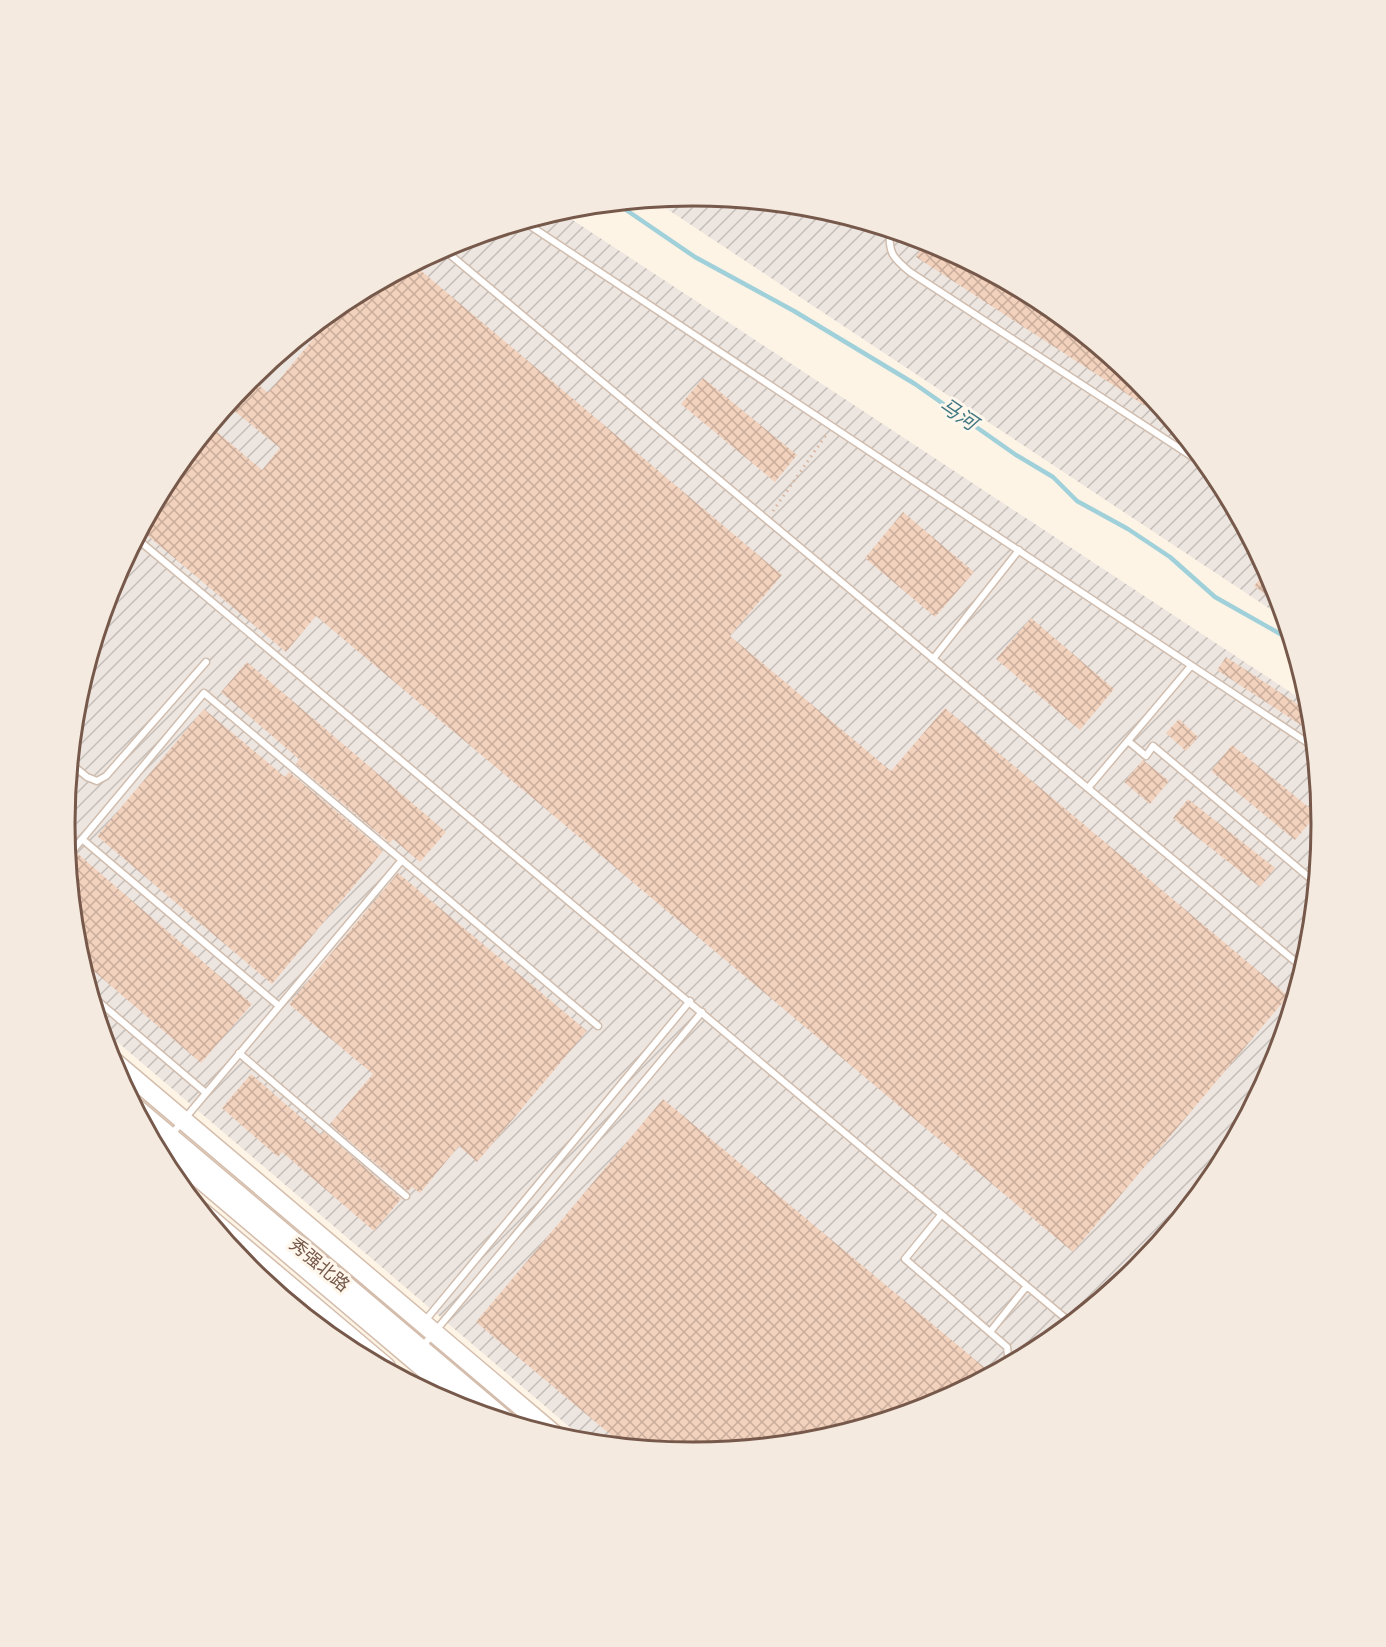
<svg xmlns="http://www.w3.org/2000/svg" width="1386" height="1647" viewBox="0 0 1386 1647" font-family="Lato,'Noto Sans SC',sans-serif">
	<style>
		.industrial { fill: url(#industrial-furrows) }
		.lines { fill: none; stroke-linecap: round; stroke-linejoin: round }
		.stream { stroke: #a0d0d9; stroke-width: 4.5 }
		.building { fill: url(#building-cross-hatch) }
		.lane-casing { stroke: #d1bdae; stroke-width: 9 }
		.secondary-casing { stroke: #d4bdac; stroke-width: 21 }
		.path { stroke: #d8b5a0; stroke-width: 3; stroke-dasharray: 1.5 4.5; stroke-linecap: butt }
		.lane { stroke: #fff; stroke-width: 6 }
		.secondary { stroke: #fff; stroke-width: 18 }
		.labels { text-anchor: middle; dominant-baseline: central; stroke-width: 6; stroke-linejoin: round; paint-order: stroke }
		.street-label { font-size: 18px; fill: #76594a; stroke: #fff7ec }
		.water-label { font-size: 20px; font-style: italic; fill: #407883; stroke: #fff7ec }
		.rim { fill: none; stroke: #76594a; stroke-width: 3 }
	</style>
	<defs>
		<pattern id="industrial-furrows" width="10" height="10" patternUnits="userSpaceOnUse" patternTransform="scale(1.5)"><rect width="10" height="10" fill="#ede6e0"/><path d="M-1 1l2-2M0 10L10 0M9 11l2-2" fill="none" stroke="#c5bdb8"/></pattern>
		<pattern id="building-cross-hatch" width="8" height="8" patternUnits="userSpaceOnUse" patternTransform="scale(1.5)"><rect width="8" height="8" fill="#f3d2bd"/><path d="M0 0l8 8M0 8l8-8" fill="none" stroke="#c9ad9c"/></pattern>
	</defs>
	<rect width="100%" height="100%" fill="#fdf4e6"/>
	<!-- industrial -->
	<path class="industrial" d="M693,195L816,207L934,243L1042,301L1138,379L1216,475L1274,583L1285,619L652,199Z
		M559,211L1310,705L1321,824L1309,946L1274,1064L1215,1173L1137,1268L1042,1346L933,1404L815,1440L693,1452L586,1441L101,1028L77,946L65,823L77,701L112,583L171,474L249,379L344,301L453,243Z"/>
	<g class="lines">
		<!-- stream -->
		<path class="stream" d="M616,203L695,257L794,311L915,384L1016,455L1053,477L1077,501L1128,529L1170,557L1215,597L1291,640"/>
	</g>
	<!-- building -->
	<path class="building" d="M926,241L1042,301L1138,379L1169,418L1167,420L916,257Z
		M413,264L782,575L730,636L891,771L945,708L1288,996L1073,1252L316,616L286,652L141,530L171,474L210,426L262,470L280,448L227,405L250,378L268,393L347,299Z
		M703,378L797,455L775,482L681,404Z
		M903,512L974,572L935,617L865,558Z
		M1267,570L1276,590L1270,598L1254,586Z
		M1031,618L1114,689L1080,730L996,659Z
		M1226,657L1311,713L1313,733L1217,670Z
		M247,662L446,832L420,862L393,839L390,843L296,764L299,759L221,692Z
		M204,709L285,777L289,772L383,851L272,984L97,836Z
		M1179,719L1198,737L1186,751L1166,733Z
		M1232,745L1317,814L1295,840L1211,771Z
		M1143,760L1169,781L1150,804L1124,782Z
		M1188,799L1275,868L1260,887L1173,818Z
		M78,854L252,1004L201,1063L81,960L77,946L69,865Z
		M398,873L587,1031L477,1162L459,1146L420,1193L412,1187L408,1191L330,1124L373,1074L289,1004Z
		M251,1074L321,1135L324,1132L401,1199L374,1231L282,1152L278,1157L222,1108Z
		M663,1099L991,1373L933,1404L815,1440L693,1452L623,1445L476,1322Z"/>
	<g class="lines">
		<!-- lane casing -->
		<g class="lane-casing">
			<path id="lane" d="M523,221L1314,747
				M890,230C888,253 893,258 910,272L1211,469
				M442,248L1303,968
				M136,538L1071,1323
				M933,659L1019,550
				M1128,741L1146,756L1153,746L1311,879L1317,872
				M70,763L87,777L97,781L106,776L206,662
				M1088,788L1191,666
				M82,839L279,1006
				M68,856L204,693L598,1026
				M92,996L206,1093
				M239,1053L406,1196
				M171,1135L402,860
				M941,1215L905,1259L1007,1347L1009,1364
				M424,1322L690,1001
				M990,1332L1026,1287
				M422,1347L702,1012"/>
		</g>
		<!-- secondary casing -->
		<g class="secondary-casing">
			<path id="secondary" d="M111,1059L555,1435
				M136,1108L505,1420
				M153,1139L473,1410
				M202,1212L386,1367"/>
		</g>
		<!-- path -->
		<path class="path" d="M773,511L826,435"/>
		<!-- lane -->
		<use href="#lane" class="lane"/>
		<!-- secondary -->
		<use href="#secondary" class="secondary"/>
	</g>
	<g class="labels">
		<!-- street labels -->
		<g class="street-label">
			<text transform="translate(320 1264) rotate(40)">秀强北路</text>
		</g>
		<!-- water labels -->
		<g class="water-label">
			<text transform="translate(959 413) rotate(34)">马河</text>
		</g>
	</g>
	<!-- crop -->
	<path d="M0 0H1386V1647H0ZM75 824a618 618 0 1 1 1236 0a618 618 0 1 1-1236 0Z" fill="#f4eadf" fill-rule="evenodd"/>
	<path class="rim" d="M75 824a618 618 0 1 1 1236 0a618 618 0 1 1-1236 0Z"/>
</svg>
